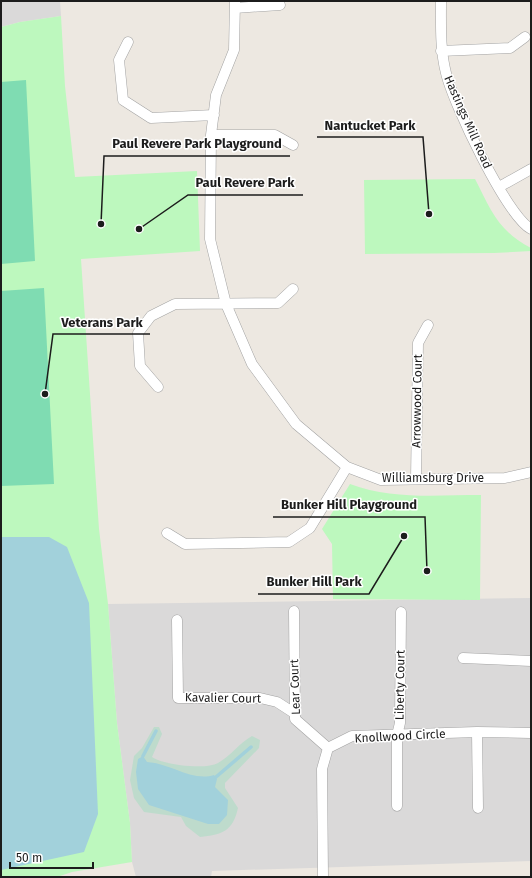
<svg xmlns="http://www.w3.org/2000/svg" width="532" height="878" viewBox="0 0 532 878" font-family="'Fira Sans',sans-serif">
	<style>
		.residential { fill: #dad9d9 }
		.wetland { fill: #bedbcc }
		.park { fill: #bdf8be }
		.pitch { fill: #7fdcb2 }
		.water { fill: #a2d1db }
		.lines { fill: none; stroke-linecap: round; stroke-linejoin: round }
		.stream { stroke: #a2d1db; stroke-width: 3.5 }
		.street-casing { stroke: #a3a3a3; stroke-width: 11 }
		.street { stroke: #fff; stroke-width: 10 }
		.labels { text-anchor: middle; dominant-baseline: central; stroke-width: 3; stroke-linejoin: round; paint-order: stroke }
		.street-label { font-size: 12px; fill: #1c1c1c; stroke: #fff }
		.leader { fill: none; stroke: #1c1c1c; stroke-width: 1.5 }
		.callout-dot { fill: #1c1c1c; stroke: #fff; stroke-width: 1.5 }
		.callout-label { font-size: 13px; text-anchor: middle; font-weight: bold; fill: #1c1c1c; stroke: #fff; stroke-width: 3; stroke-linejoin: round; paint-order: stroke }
	</style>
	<rect width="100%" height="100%" fill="#ede8e1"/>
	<!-- residential -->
	<path class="residential" d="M1,1H60L61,16L20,22L1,27Z
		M531,598V861L212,871L211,877H136L132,862L130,823L117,723L108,604Z"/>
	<!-- wetland -->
	<path class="wetland" d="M154,727H159L162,734L152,757C163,765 206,770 218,763C231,756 239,743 252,736L260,740L259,748L225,783V788L238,808C233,831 222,835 200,837L186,826L181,817L144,812L134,798L130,780L134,756L142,748Z"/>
	<!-- park -->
	<path class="park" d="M61,16L65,86L75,177L197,171L200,251L81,259L99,529L108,604L117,723L130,823L132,862L72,872L57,877H1V27L20,22Z
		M475,179C491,210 498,231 531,248V251L494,253L365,254L364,180Z
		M350,484C392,500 437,495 481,495L480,600L333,599L332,544L322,529Z"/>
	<!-- pitch -->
	<path class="pitch" d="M26,80L35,261L1,264V82Z
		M44,288L54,484L1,486V291Z"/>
	<!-- water -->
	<path class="water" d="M1,537H49L67,547L89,603L98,814L84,852L1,870Z
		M143,756L147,762C170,763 192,782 214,775L217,779L215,787L228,800L227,815L219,824H208L149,805L138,789L136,772L138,759Z"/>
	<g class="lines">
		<!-- stream -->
		<path class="stream" d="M143,756L156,731
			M216,777L251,747"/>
		<!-- street casing -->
		<g class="street-casing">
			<path id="street" d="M235,1L234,50L216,95L211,135L210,239L226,304L252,364L296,424L347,467L381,480L505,478L531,472
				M441,1C441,25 440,50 446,73C453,103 506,215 531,229
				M235,8L280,5
				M128,42L119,60L123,100L151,118L214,115
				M441,51L510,48L525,37
				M211,135H275L293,145
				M499,187L531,169
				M158,387L140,366L138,333L151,316L175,304L278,303L293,289
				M416,479L418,343L428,325
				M167,533L185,544L289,542L310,528L347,467
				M294,611L295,719L328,748
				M177,620L178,698H260L277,702L294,713
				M463,658L531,661
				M477,732L478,808
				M397,806V735L400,723L401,612
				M323,877L322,769L328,748L352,736L477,732L531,733"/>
		</g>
		<!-- street -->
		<use href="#street" class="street"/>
	</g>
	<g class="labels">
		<!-- street labels -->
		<g class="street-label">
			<text transform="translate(468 122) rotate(66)">Hastings Mill Road</text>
			<text transform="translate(417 401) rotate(-89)">Arrowwood Court</text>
			<text x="433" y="478">Williamsburg Drive</text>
			<text transform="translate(400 685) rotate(-89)">Liberty Court</text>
			<text transform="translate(295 687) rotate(-92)">Lear Court</text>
			<text transform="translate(223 698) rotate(1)">Kavalier Court</text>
			<text transform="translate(400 736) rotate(-3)">Knollwood Circle</text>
		</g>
	</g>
	<!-- callouts -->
	<path class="leader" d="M429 214L423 137H317M101 224L104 156H290M139 229L188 195H303M45 394L53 334H150M427 571L425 517H273M404 536L369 594H258"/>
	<g class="callout-dot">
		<circle cx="429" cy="214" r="4"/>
		<circle cx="101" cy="224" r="4"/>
		<circle cx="139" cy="229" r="4"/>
		<circle cx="45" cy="394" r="4"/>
		<circle cx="427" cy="571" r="4"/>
		<circle cx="404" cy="536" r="4"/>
	</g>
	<g class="callout-label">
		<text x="370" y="130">Nantucket Park</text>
		<text x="197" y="148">Paul Revere Park Playground</text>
		<text x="245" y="187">Paul Revere Park</text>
		<text x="102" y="327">Veterans Park</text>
		<text x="349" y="509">Bunker Hill Playground</text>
		<text x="314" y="586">Bunker Hill Park</text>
	</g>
	<!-- border -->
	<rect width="532" height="878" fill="none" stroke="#1c1c1c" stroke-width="4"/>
	<!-- scale -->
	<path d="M10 862v6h83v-6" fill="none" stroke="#1c1c1c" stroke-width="2"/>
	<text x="16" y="862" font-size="12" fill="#1c1c1c" stroke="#ffffff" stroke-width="3" paint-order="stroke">50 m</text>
</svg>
